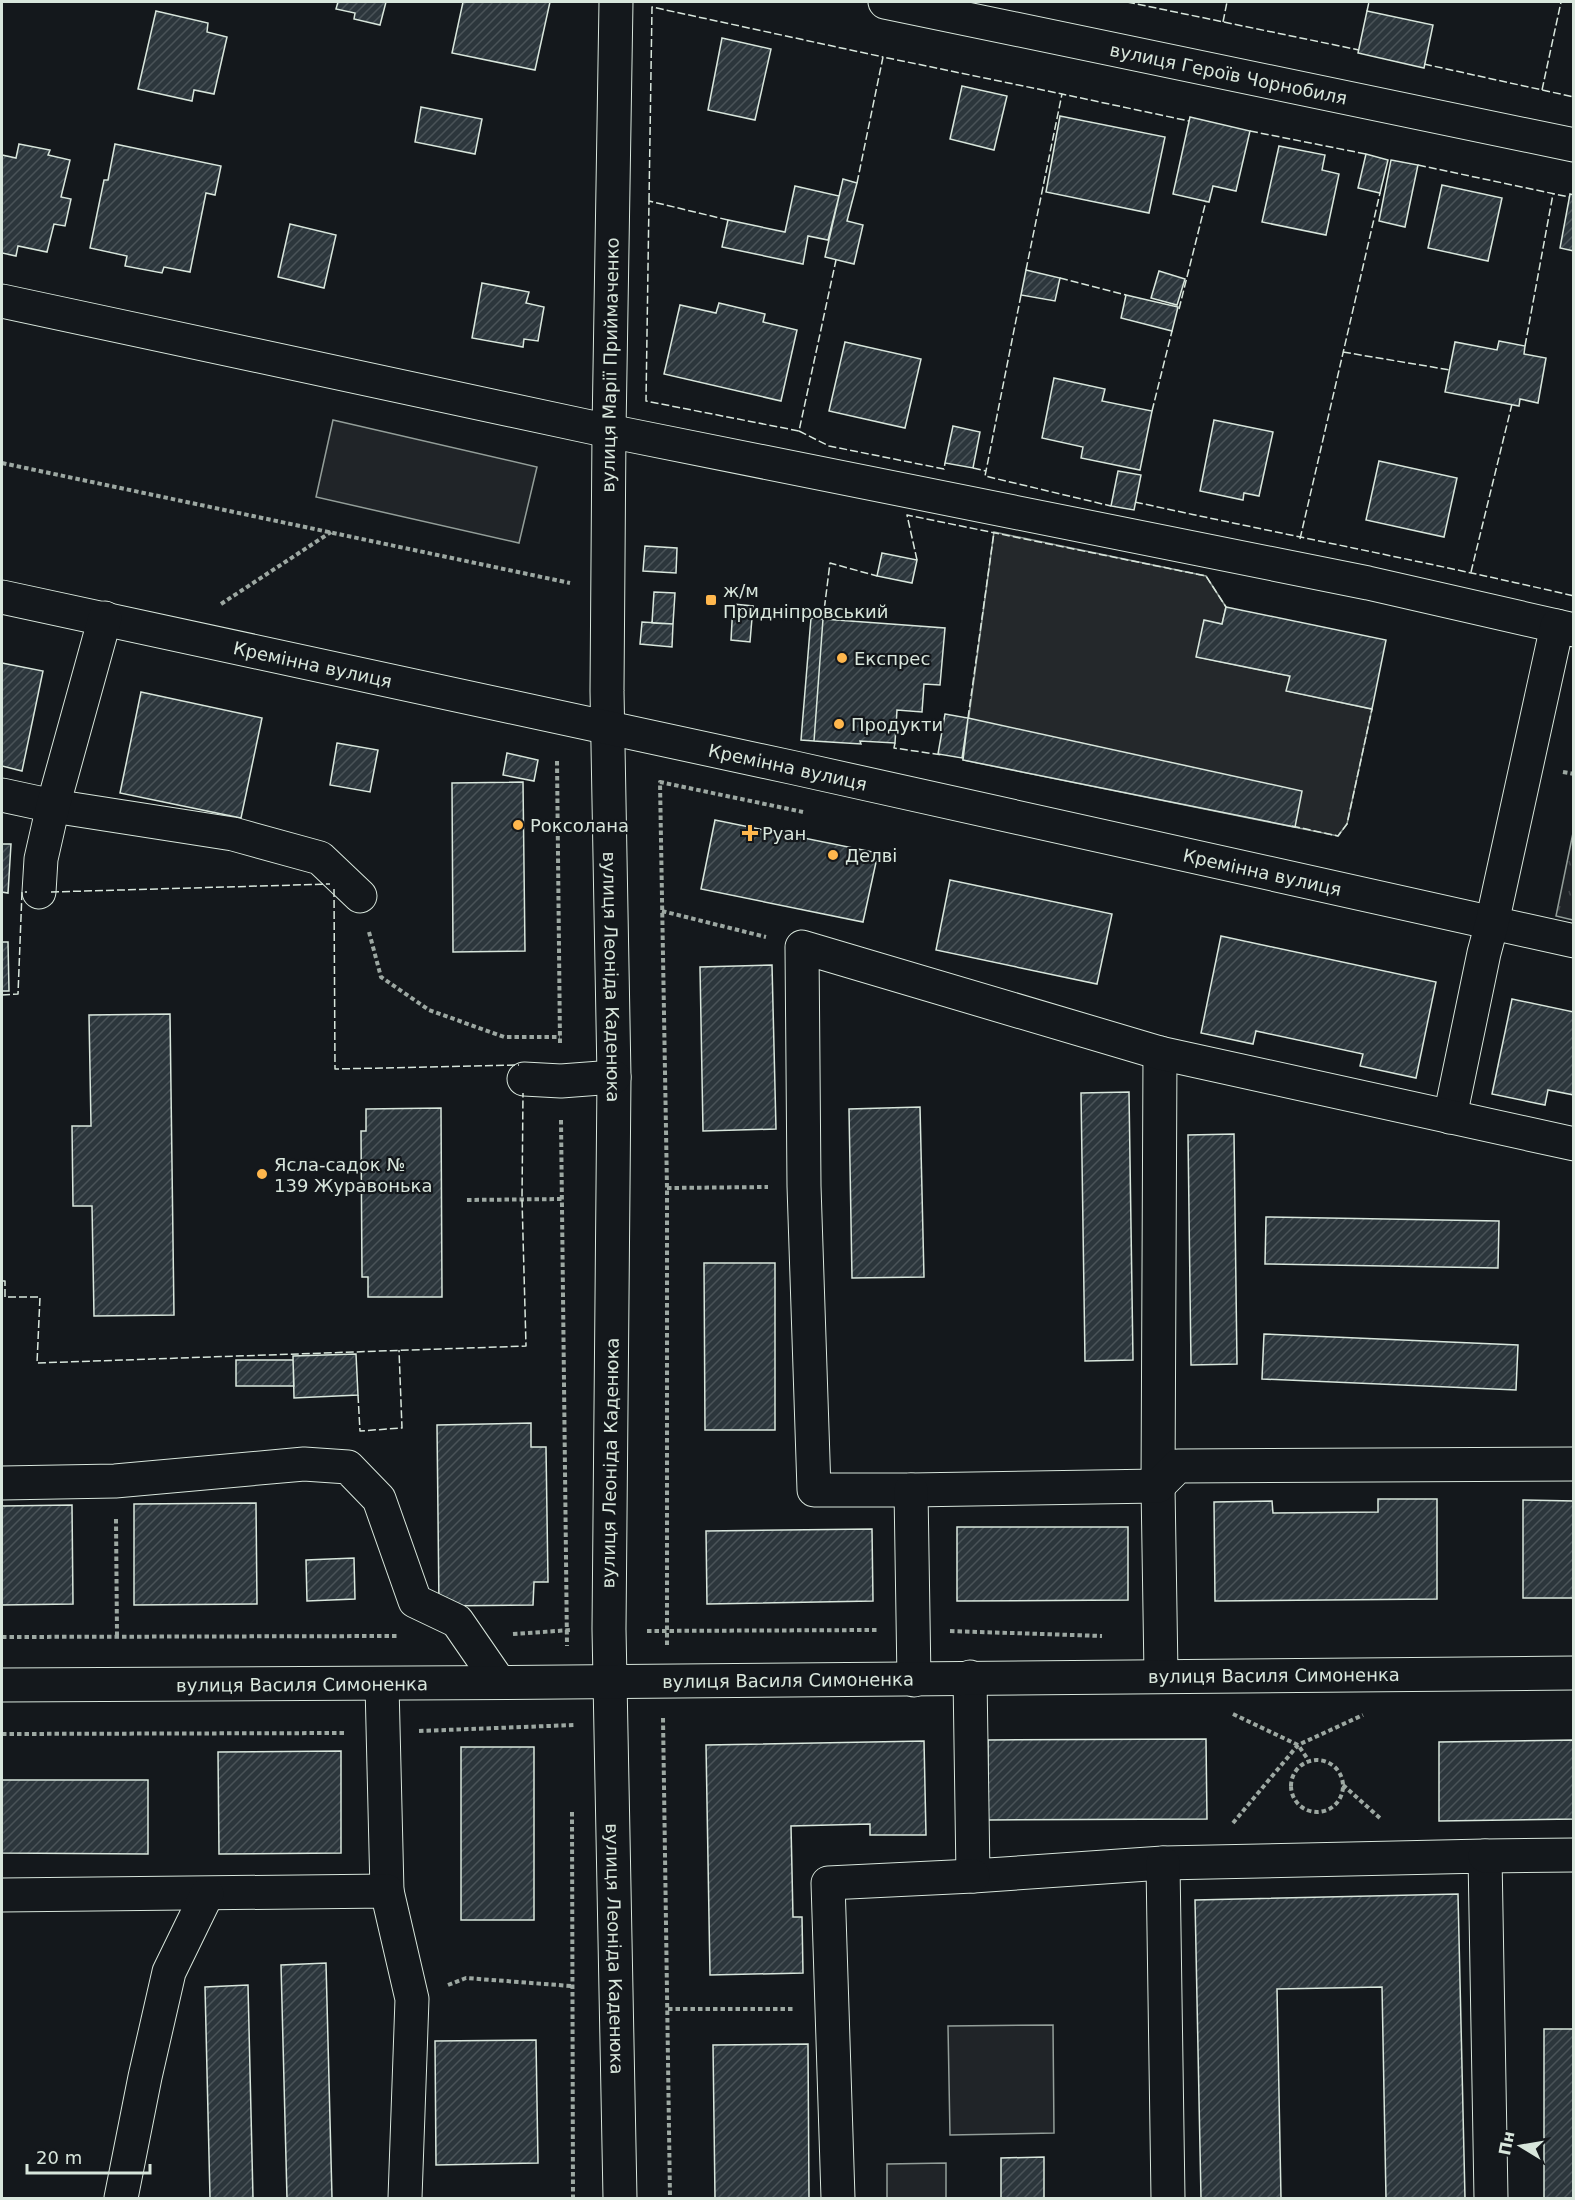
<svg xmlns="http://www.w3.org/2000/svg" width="1575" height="2200" viewBox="0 0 1575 2200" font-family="'DejaVu Sans',sans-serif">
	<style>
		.grass { fill: url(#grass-tufts); stroke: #939e99; stroke-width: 1.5 }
		.green { fill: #202428; stroke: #939e99; stroke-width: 1.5 }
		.parking { fill: #24282b; stroke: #939e99; stroke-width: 1.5 }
		.building { fill: url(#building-hatch); stroke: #d8e6dc; stroke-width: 1.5 }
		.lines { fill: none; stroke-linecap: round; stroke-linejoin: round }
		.minor-casing { stroke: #d8e6dc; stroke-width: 35 }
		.path { stroke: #9da8a2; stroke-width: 4; stroke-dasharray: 4.5 3; stroke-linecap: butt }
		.minor { stroke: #14181c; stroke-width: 33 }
		.fence { stroke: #d8e6dc; stroke-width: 1.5; stroke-dasharray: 8 3; stroke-linecap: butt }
		.poi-dot { fill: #ffb74d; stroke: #14181c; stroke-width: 2 }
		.labels { text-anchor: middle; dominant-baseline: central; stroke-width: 4.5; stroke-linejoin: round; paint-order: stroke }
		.street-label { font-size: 18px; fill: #d8e6dc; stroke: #14181c }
		.poi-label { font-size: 18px; fill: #d8e6dc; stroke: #14181c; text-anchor: start }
	</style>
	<defs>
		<pattern id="grass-tufts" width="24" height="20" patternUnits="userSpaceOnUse" patternTransform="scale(1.5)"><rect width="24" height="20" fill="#202428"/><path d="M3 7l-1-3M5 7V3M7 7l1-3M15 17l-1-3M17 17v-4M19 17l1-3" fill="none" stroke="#404447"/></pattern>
		<pattern id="building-hatch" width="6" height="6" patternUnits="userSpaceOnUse" patternTransform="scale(1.5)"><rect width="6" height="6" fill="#2c363c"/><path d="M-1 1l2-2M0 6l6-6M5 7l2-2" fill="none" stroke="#4a5358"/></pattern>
	</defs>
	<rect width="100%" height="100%" fill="#14181c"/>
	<!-- grass -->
	<path class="grass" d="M1573,833L1574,920H1573L1556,916Z"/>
	<!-- green -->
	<path class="green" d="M333,420L537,467L519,543L316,497Z
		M1053,2025L1054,2133L950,2135L948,2026Z
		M946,2163V2198H887V2164Z"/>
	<!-- parking -->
	<path class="parking" d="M994,532L1206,576L1226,607L1222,624L1204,621L1197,657L1290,676L1287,691L1372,709L1347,824L1338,836L963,760Z"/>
	<!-- building -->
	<path class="building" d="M338,2H386L380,25L354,19L355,13L336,9Z
		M463,2H550L535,70L452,53Z
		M156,11L208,23L207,32L227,37L214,94L194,90L192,101L138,89Z
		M1367,11L1433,25L1424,68L1358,53Z
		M722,38L771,49L755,120L708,110Z
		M962,86L1007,96L994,150L950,139Z
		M421,107L482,119L475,154L415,142Z
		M1060,116L1165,137L1149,213L1046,192Z
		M1190,117L1250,131L1236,191L1213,186L1209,202L1173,194Z
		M19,144L50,150L48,155L70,160L61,197L71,199L65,226L54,224L47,252L18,246L16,256L2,253V155L16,158Z
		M115,144L221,166L215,195L206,193L190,272L164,267L162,273L125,266L127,256L90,248L104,180H108Z
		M1279,146L1325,155L1322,170L1339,174L1326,235L1262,222Z
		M1366,154L1388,160L1380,193L1358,188Z
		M1391,160L1418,165L1405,227L1379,221Z
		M843,179L857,183L847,221L863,225L854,264L825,257Z
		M1442,185L1502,198L1488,261L1428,248Z
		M795,186L839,196L828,240L808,236L803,264L722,247L728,220L785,232Z
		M1570,194L1574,195V251L1560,248Z
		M290,224L336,235L324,288L278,277Z
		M1026,270L1060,278L1055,301L1021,295Z
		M1159,271L1185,279L1177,305L1151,298Z
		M482,283L529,292L526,303L544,307L538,341L524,339L523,347L472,338Z
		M1126,295L1178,307L1172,331L1121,318Z
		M719,303L765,314L763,322L797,330L781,401L664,374L680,305L716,313Z
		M1499,341L1525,346L1524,354L1546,358L1538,403L1520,399L1519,406L1445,392L1455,342L1497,350Z
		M845,342L921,359L905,428L829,411Z
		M1054,378L1105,389L1102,401L1152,411L1140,470L1081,458L1083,447L1042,438Z
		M1214,420L1273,432L1259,496L1244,493L1243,500L1200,491Z
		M953,426L980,432L973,468L945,463Z
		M1379,461L1457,478L1444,537L1366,520Z
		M1118,471L1141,475L1134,510L1111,506Z
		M645,546L677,548L676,573L643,571Z
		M882,553L917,560L912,583L877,576Z
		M654,592L675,593L673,624L652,623Z
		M733,604L753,606L750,642L731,640Z
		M1226,607L1386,640L1372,709L1286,691L1290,676L1196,657L1204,620L1222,624Z
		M811,618L823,619L814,741L801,740Z
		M823,619L945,628L940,685L924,684L922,712L897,710L895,743L860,741L861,744L814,741Z
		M642,622L673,624L672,647L640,644Z
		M2,663L43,671L22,771L2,766Z
		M141,692L262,718L241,818L120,793Z
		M945,714L968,718L962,758L938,754Z
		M968,718L1302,791L1295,827L963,760Z
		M337,743L378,750L370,792L330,785Z
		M507,753L538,760L534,781L503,775Z
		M523,782L525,951L453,952L452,783Z
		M715,820L878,853L863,922L701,889Z
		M2,844H11L8,893L2,892Z
		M950,880L1112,914L1097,984L936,950Z
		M1221,936L1436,982L1416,1078L1360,1066L1363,1054L1256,1031L1253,1044L1201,1033Z
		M2,942H8L9,991H2Z
		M772,965L776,1129L703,1131L700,967Z
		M1512,999L1574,1012V1095L1548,1090L1545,1105L1492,1094Z
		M170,1014L174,1315L94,1316L92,1206H73L72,1126H91L89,1015Z
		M1129,1092L1133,1360L1085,1361L1081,1093Z
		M920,1107L924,1277L852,1278L849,1109Z
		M441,1108L442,1297H368V1277H362L361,1131H366V1109Z
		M1234,1134L1237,1364L1191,1365L1188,1135Z
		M1266,1217L1499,1221L1498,1268L1265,1264Z
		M704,1263H775V1430H705Z
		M1264,1334L1518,1345L1516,1390L1262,1379Z
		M356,1354L358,1395L294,1398L293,1356Z
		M236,1360H293L294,1386H236Z
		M531,1423V1447H546L548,1582H534L533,1605L439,1606L437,1425Z
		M1378,1499H1437V1599L1215,1601L1214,1502L1272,1501L1273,1513L1378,1512Z
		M1523,1500L1574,1501V1598H1523Z
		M256,1503L257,1604L134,1605V1504Z
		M72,1505L73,1604L2,1605V1506Z
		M957,1527H1128V1600L957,1601Z
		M872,1529L873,1601L707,1604L706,1531Z
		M354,1558L355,1599L307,1601L306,1560Z
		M1206,1739L1207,1819L988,1820V1740Z
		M1574,1740V1819L1439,1821V1742Z
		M924,1741L926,1835H870V1824L791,1826L793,1917H802L803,1973L710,1975L706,1745Z
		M461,1747H534V1920H461Z
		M341,1751V1853L219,1854L218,1752Z
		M2,1780H148V1854L2,1853Z
		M1458,1894L1465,2198H1386L1382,1987L1277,1989L1281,2198H1201L1195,1900Z
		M326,1963L332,2198H287L281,1965Z
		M248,1985L253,2198H210L205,1987Z
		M1544,2029H1574V2198H1544Z
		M536,2040L538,2163L436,2165L435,2041Z
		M808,2044L809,2198H715L713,2045Z
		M1044,2157V2198H1001V2158Z"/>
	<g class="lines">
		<!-- minor casing -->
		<g class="minor-casing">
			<g id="minor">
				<path id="s1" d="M616,2L609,431L607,691L614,1077L609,1629L620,2198"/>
				<path id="s2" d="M885,2L1574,145"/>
				<path d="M2,301L609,431L1368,583L1574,630"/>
				<path id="s3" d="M2,597L795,768L1574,941"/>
				<path d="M2,795L53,806L233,834L320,858L360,896"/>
				<path d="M39,892L41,859L53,806L105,618"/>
				<path d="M1160,1053L1158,1486L1161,1674"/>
				<path d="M524,1079L561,1081L614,1077"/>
				<path d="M1450,1117L1484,953L1492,923L1557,626"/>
				<path d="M1574,1144L1160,1053L802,947L804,1186L814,1490H911L1158,1486L1178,1466L1574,1464"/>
				<path d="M2,1483L115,1481L304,1464L348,1467L379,1499L415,1601L457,1621L499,1682"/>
				<path d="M911,1490L914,1680"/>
				<path d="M970,1677L973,1876L1163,1863L1485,1856L1491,2198"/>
				<path id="s4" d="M2,1685C526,1685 1049,1675 1574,1673"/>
				<path d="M382,1685L387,1891"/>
				<path d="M1485,1856L1574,1855"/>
				<path d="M1163,1863L1168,2198"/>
				<path d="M2,1895L387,1891L412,1999L405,2198"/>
				<path d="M121,2198L145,2077L169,1972L207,1894"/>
				<path d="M838,2198L828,1883L973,1876"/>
			</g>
		</g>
		<!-- path -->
		<path class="path" d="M2,463L570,583
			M221,604L331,532
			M557,761L560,1043
			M1563,772L1574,774
			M662,911L766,937
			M369,932L381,977L429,1010L504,1037H560
			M561,1120L567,1646
			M667,1188L768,1187
			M467,1200L562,1199
			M116,1519L117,1635
			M647,1631L877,1630
			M950,1631L1102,1636
			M513,1634L571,1630
			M2,1637L397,1636
			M667,1645V1188L660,782L803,812
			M1233,1714L1298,1745L1309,1761
			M663,1718L670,2198
			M419,1731L574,1725
			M2,1734L346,1733
			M1291 1786a26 26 0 1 1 52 0a26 26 0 1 1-52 0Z
			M1343,1785L1382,1820
			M572,1812L573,2198
			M1233,1823L1298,1745L1363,1715
			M448,1985L466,1978L571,1986
			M668,2009H793"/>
		<!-- minor -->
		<use href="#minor" class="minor"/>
		<!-- fence -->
		<path class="fence" d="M1127,2L1359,50
			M1367,11L1369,2
			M1223,22L1227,2
			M1424,64L1574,97
			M1542,90L1561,2
			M1250,131L1366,154
			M1418,165L1569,197
			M857,183L883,57L1062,94
			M649,201L652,7L883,57
			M728,220L649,201L646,401L799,431L836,260
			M1026,270L1062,94L1189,121
			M1060,278L1126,295
			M1021,295L985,476L1111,506
			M1179,309L1206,201
			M1525,346L1553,194
			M1343,352L1450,370
			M1152,411L1172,331
			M799,431L829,446L944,469L945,463
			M973,468L986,471
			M1135,502C1281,534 1428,562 1574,596
			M1300,539L1380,193
			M917,560L907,515L1206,576L1226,607
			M1471,572L1512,404
			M823,619L830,563L877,576
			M968,718L994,532
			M895,743L894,748L942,755
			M1292,826L1338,836L1347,824L1372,709
			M334,889L335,1069L519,1065
			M51,892L330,884
			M2,995L18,994L22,892H27
			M2,1281H5V1297H40L37,1363L526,1346L522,1199L523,1093
			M358,1395L360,1431L402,1428L399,1350"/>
	</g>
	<!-- markers -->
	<g class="poi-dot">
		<rect x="705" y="594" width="12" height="12" rx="3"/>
		<circle cx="842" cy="658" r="6"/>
		<circle cx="839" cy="724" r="6"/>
		<circle cx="518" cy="825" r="6"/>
		<path d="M747 824h6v6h6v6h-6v6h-6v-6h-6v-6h6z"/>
		<circle cx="833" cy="855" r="6"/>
		<circle cx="262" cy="1174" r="6"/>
	</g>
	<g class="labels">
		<!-- street labels -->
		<g class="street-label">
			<text stroke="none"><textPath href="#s2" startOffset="351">вулиця Героїв Чорнобиля</textPath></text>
			<text transform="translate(610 365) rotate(-89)">вулиця Марії Приймаченко</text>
			<text stroke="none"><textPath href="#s3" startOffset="318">Кремінна вулиця</textPath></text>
			<text stroke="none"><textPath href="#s3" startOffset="804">Кремінна вулиця</textPath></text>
			<text stroke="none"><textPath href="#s3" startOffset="1290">Кремінна вулиця</textPath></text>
			<text stroke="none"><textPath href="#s1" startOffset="975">вулиця Леоніда Каденюка</textPath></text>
			<text transform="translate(610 1463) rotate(-89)">вулиця Леоніда Каденюка</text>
			<text stroke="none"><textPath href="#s4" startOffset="1272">вулиця Василя Симоненка</textPath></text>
			<text stroke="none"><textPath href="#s4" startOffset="786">вулиця Василя Симоненка</textPath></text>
			<text stroke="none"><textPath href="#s4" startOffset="300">вулиця Василя Симоненка</textPath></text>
			<text stroke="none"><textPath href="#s1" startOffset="1947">вулиця Леоніда Каденюка</textPath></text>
		</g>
		<!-- poi labels -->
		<g class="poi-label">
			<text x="723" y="590">ж/м<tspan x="723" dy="21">Придніпровський</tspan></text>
			<text x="854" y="658">Експрес</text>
			<text x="851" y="724">Продукти</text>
			<text x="530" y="825">Роксолана</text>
			<text x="762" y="833">Руан</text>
			<text x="845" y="855">Делві</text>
			<text x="274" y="1164">Ясла-садок №<tspan x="274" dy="21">139 Журавонька</tspan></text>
		</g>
	</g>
	<!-- border -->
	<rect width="1575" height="2200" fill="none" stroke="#d8e6dc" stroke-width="6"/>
	<!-- north arrow -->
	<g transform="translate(1521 2146) rotate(281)" stroke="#14181c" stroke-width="4.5" paint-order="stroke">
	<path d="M0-4.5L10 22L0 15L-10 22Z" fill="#d8e6dc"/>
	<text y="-9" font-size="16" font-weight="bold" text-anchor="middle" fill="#d8e6dc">Пн</text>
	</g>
	<!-- scale -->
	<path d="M27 2164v9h123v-9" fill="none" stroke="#d8e6dc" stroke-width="3"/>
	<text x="36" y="2164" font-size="18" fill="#d8e6dc" stroke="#14181c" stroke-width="4.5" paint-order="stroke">20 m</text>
</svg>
